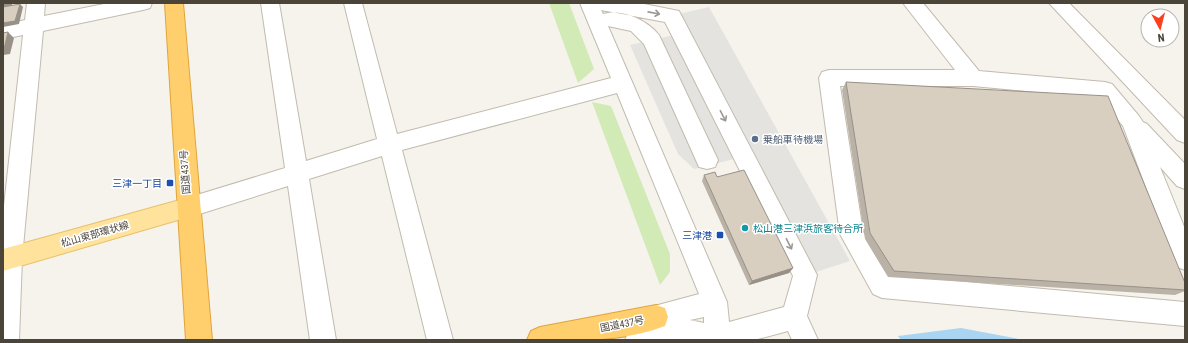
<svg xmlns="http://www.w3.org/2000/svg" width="1188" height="343" viewBox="0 0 1188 343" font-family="'Roboto Condensed','Noto Sans JP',sans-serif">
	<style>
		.green { fill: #d2eab5 }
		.parking { fill: #e5e3e0 }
		.water { fill: #a9d4f2 }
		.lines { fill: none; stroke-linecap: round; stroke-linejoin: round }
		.minor-casing { stroke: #c2bbae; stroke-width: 2 }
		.major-casing { stroke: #e6c16a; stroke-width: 2 }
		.highway-casing { stroke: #e0a43c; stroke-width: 2 }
		.minor { fill: #fff; fill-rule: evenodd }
		.major { fill: #ffe39c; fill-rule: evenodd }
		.highway { fill: #ffcf6e; fill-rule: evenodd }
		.wall { fill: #bab2a6 }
		.shaded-wall { fill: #979187 }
		.building { fill: #d8cfc1; stroke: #979187 }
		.oneway { stroke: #9c9892 }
		.service-dot { fill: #5c6f8a; stroke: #fff; stroke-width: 1.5 }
		.transit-dot { fill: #1a4fb4; stroke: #fff; stroke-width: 1.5 }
		.culture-dot { fill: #0f9aa8; stroke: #fff; stroke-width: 1.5 }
		.labels { text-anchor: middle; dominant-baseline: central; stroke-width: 3; stroke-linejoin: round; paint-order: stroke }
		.service-label { font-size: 10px; fill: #4e5e75; stroke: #fff; text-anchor: start }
		.street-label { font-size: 10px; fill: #4b4439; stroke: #fff }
		.transit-label { font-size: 10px; fill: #164399; stroke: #fff; text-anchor: end }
		.culture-label { font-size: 10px; fill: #0d838f; stroke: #fff; text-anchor: start }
	</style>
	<rect width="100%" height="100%" fill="#f6f3ec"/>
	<!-- green -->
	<path class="green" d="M549,3H569L594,69L578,83Z
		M592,102L611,106L670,254V272L660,285Z"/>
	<!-- parking -->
	<path class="parking" d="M709,7L850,261L797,278L666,17Z
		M674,35L734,159L694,169L678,154L630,45Z"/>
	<!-- water -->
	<path class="water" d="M961,328L1024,340H901L898,336Z"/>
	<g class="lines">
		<!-- minor casing -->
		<g class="minor-casing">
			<path id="minor" d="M27,3H45L44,16L109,3H152L150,8L143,10L43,31L22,258L19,340H3V215L23,35L3,39V25L25,20Z
				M261,3H279L306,161L377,139L344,3H362L397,134L611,78L580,3H639L679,11L817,275L807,316L818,340H792L788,331L754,340H625L629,331L647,326L644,317L647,308L699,294L617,93L402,150L453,340H427L382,156L309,179L336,340H310L288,186L187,218L179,215L176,208L179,201L187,198L285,168ZM601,10L665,22L793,276L784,307L729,322L727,302L608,26L631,31L644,44L699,167L707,169L715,167L718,160L659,35C647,20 622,8 603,14ZM704,317V323L690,320Z
				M903,3H923L979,71L1105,82L1112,84L1139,116L1143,122L1147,124L1185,164V189L1177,186L1160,167L1185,229V270L1177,267L1173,259L1123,126L1099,98L973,86H840L863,232L889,275L1185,302V326L882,298L873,294L840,234L819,78L822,72L829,70H955Z
				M1049,3H1069L1185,120V143L1177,140Z"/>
		</g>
		<!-- major casing -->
		<g class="major-casing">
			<path id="major" d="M187,198L195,201L198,208L195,215L3,271V249Z"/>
		</g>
		<!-- highway casing -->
		<g class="highway-casing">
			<path id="highway" d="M165,3H183L212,340H186Z
				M656,305L665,308L668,317L665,326C621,343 573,340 527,340L531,331L540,327Z"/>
		</g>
		<!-- minor -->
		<use href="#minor" class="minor"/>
		<!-- major -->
		<use href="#major" class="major"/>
		<!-- highway -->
		<use href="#highway" class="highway"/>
	</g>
	<!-- wall -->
	<path class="wall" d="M846,82L1185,283V291L1175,295L888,277L865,239L842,90Z
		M704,175L717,177L793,268L789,273L749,285L702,181Z"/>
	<!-- shaded-wall -->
	<path class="shaded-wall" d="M3,3H12V6L3,10Z
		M20,4L23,7L19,24L3,27V23Z
		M8,32L14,38L10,54L3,55V49Z
		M793,268L789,273L749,285L752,281Z"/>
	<!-- building -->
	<path class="building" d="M20,4L15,21L3,23V7Z
		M8,32L4,49H3V33Z
		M846,82L1108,96L1185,283V290L894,271L870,233Z
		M744,170L793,268L752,281L704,175L715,172L717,177Z"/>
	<!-- one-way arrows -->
	<defs><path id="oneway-shaft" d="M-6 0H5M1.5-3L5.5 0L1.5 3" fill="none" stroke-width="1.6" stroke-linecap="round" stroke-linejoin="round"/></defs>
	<g class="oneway">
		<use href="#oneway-shaft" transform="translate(654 13) rotate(11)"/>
		<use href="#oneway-shaft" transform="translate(723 116) rotate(63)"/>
		<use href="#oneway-shaft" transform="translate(789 244) rotate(63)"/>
	</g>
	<!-- markers -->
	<circle class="service-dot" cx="755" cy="139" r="4"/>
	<g class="transit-dot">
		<rect x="166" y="179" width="8" height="8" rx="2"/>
		<rect x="716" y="231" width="8" height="8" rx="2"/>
	</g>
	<circle class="culture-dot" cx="745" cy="228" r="4"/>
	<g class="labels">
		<!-- service labels -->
		<g class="service-label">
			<text x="763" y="139">乗船車待機場</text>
		</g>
		<!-- street labels -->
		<g class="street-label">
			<text transform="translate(185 172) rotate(-94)">国道437号</text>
			<text transform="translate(95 234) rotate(-16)">松山東部環状線</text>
			<text transform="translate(622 324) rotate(-11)">国道437号</text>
		</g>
		<!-- transit labels -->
		<g class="transit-label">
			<text x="162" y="183">三津一丁目</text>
			<text x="712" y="235">三津港</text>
		</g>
		<!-- culture labels -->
		<g class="culture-label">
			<text x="753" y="228">松山港三津浜旅客待合所</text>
		</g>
	</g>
	<!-- border -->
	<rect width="1188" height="343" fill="none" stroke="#4b4439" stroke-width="8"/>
	<!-- north arrow -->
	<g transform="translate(1160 28) rotate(173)"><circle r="19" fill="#ffffff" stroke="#b7b4b0"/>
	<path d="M0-3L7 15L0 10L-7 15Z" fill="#fc3f1d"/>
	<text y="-6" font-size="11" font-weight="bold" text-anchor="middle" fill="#4b4439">N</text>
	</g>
</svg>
